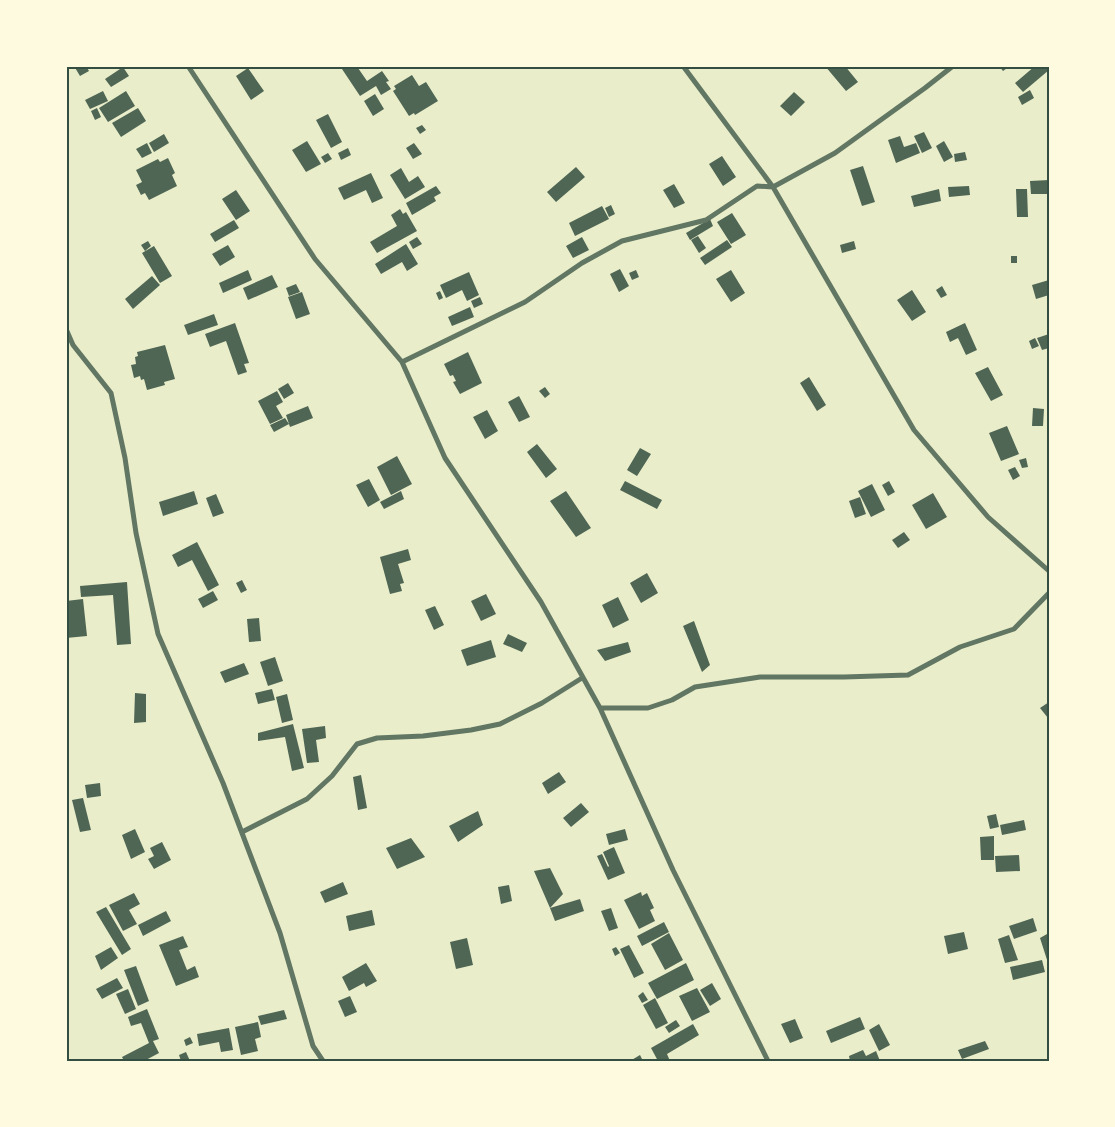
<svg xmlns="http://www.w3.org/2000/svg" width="1115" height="1127" viewBox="0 0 1115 1127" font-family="Cabin,sans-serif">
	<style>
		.building { fill: #4f6655 }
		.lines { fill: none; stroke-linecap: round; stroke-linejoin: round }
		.minor { stroke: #617663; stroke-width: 5 }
		.neatline { fill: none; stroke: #344e41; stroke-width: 2 }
	</style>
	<rect width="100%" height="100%" fill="#e9edc9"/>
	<!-- building -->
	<path class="building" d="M74,66H86L89,71L80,76Z
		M340,66H361L358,68L367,81L382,71L389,81L386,82L391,89L381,95L376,86L360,96Z
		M825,66H845L858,82L846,91Z
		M999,66H1010L1003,71Z
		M1035,66H1049V70L1023,92L1015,83Z
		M123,67L129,76L111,87L105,79Z
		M248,68L264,91L251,100L236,76Z
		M412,75L419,86L426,82L438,101L415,115L414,113L409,116L393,91L396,89L394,86Z
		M1030,90L1034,98L1022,105L1018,97Z
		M103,91L108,101L90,109L85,100Z
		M126,91L135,106L108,122L99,108Z
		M794,92L805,102L791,116L780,106Z
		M375,94L384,109L373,116L364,101Z
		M97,108L101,117L95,120L91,111Z
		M138,108L146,121L121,137L112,123Z
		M328,114L342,142L331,148L316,120Z
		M422,125L426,130L420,134L416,128Z
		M924,132L932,148L922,153L914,136Z
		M164,134L169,143L154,152L149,143Z
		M900,136L904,147L916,143L920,153L896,163L888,140Z
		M307,141L321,164L306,172L292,150Z
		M944,141L953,157L944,162L936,146Z
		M147,143L152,153L142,158L136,149Z
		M414,143L422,154L413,159L406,148Z
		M348,148L351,155L341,160L338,153Z
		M965,152L967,160L955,162L954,154Z
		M328,153L332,159L325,163L321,157Z
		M722,156L736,177L723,186L709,164Z
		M168,158L175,173L172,175L177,186L149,200L145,193L141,195L136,185L142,182L136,170L158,159L160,162Z
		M863,166L875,202L862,206L850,170Z
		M576,167L585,177L556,202L547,192Z
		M401,168L409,182L418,176L425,187L405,199L390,175Z
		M371,173L383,198L372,203L366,190L344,200L338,188Z
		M1049,180V194H1031L1030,181Z
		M674,184L685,203L674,208L663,190Z
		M436,186L441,193L434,197L436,201L412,215L406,203Z
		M969,186L970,195L949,197L948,187Z
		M939,189L941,201L914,207L911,196Z
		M1016,189H1027L1028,217H1017Z
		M236,190L250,211L236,220L222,199Z
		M611,205L615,214L609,217L605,208Z
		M602,206L609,219L575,236L569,223Z
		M400,209L403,214L406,212L417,231L377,253L370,242L397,226L391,215Z
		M732,213L746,235L731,244L717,222Z
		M710,219L713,226L690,240L686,233Z
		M234,220L239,228L215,242L210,234Z
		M698,236L706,248L699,253L691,240Z
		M417,237L422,244L413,249L409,242Z
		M582,237L589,250L573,258L566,246Z
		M727,240L732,247L705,265L700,258Z
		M148,241L151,246L145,251L141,245Z
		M854,241L856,249L842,253L840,245Z
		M406,244L418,264L407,271L402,262L381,274L375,264Z
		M228,245L235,257L220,266L212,254Z
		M154,246L172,276L160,283L142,253Z
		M1011,256H1017V263H1011Z
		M620,269L629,286L619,292L610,274Z
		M248,270L252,280L223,293L219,283Z
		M636,270L639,277L632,280L629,273Z
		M731,270L745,293L731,302L716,279Z
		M469,272L479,295L467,301L462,290L446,298L440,285Z
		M272,275L278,287L248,300L243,288Z
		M152,276L160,285L133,309L125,299Z
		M1049,280V295L1036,299L1032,285Z
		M296,284L300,292L289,296L286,288Z
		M942,286L947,295L941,298L936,290Z
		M912,290L926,312L912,321L897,300Z
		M440,291L443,298L439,300L436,293Z
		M302,292L310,314L296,319L288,297Z
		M480,297L483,304L474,308L471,301Z
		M470,307L474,317L452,326L448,317Z
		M214,314L218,325L188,335L184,325Z
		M235,323L249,363L244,364L247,372L238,375L226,341L210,347L205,334Z
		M965,323L977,350L966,355L958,338L950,342L946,332Z
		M1049,334V348L1042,350L1037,338Z
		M1035,338L1039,346L1032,349L1029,341Z
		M165,345L175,379L164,382L165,385L147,390L144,379L141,380L140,376L134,378L131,365L136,364L135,357L138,356L137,352Z
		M468,352L482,383L460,394L453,382L456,381L453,375L450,376L444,364Z
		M988,367L1003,395L991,401L975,373Z
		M809,377L826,405L817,411L800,383Z
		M288,383L294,393L284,399L278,389Z
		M545,387L550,394L545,398L539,391Z
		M277,391L283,402L276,406L283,418L270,424L258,401Z
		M519,396L530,417L519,422L508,402Z
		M308,406L313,418L290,427L286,415Z
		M1033,408L1044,409L1043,426H1032Z
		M487,410L498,431L485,439L473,417Z
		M285,418L289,424L274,432L270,425Z
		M1007,426L1019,454L1001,461L989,433Z
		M537,444L557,469L546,478L527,452Z
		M640,448L651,454L637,476L627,470Z
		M397,456L412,484L391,495L377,467Z
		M1026,458L1028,467L1022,468L1019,460Z
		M1015,467L1020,476L1013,480L1008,470Z
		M369,479L380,500L368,507L356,485Z
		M625,481L662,500L657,509L620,490Z
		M889,481L895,492L888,496L882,485Z
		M872,484L885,510L871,517L858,491Z
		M194,491L198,504L163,516L159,502Z
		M401,491L404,499L384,509L380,502Z
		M566,491L591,528L576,537L550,501Z
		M933,493L947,517L926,529L912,505Z
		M216,494L224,513L213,517L206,498Z
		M860,497L866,514L855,518L849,501Z
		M904,532L910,540L898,548L892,540Z
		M197,542L219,585L208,591L192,560L178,567L172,555Z
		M408,549L411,560L398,564L404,583L400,584L402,591L390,594L380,557Z
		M647,573L658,593L641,603L630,583Z
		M242,580L247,590L241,593L236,583Z
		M127,582L131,644L117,645L113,595L81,597L80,586Z
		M213,591L218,600L203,608L198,599Z
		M486,594L496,614L481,621L471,601Z
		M618,597L629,620L613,628L602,605Z
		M83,599L87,636L66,638V601Z
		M435,606L444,625L434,630L425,610Z
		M259,618L261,641L249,642L247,619Z
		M694,621L710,665L702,672L683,626Z
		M508,634L527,643L522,652L503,644Z
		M491,640L496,657L467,666L461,650Z
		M628,642L631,652L605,661L597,650Z
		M275,657L283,681L268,686L260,662Z
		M244,663L249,674L225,683L220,672Z
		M272,689L275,700L258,704L255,693Z
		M135,693L146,694V722L134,723Z
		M287,694L293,720L282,723L276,697Z
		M1049,702V718H1048L1040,708Z
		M293,724L304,768L292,771L285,737L258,741V733Z
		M325,726L326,738L316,740L319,762L307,763L302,729Z
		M559,772L566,782L548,794L542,783Z
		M361,775L367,808L358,810L353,777Z
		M100,783L101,796L87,798L85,785Z
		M83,798L91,830L80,832L72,800Z
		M581,803L589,812L571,827L563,818Z
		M478,811L483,825L458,842L449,826Z
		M996,814L999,827L990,829L987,816Z
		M1024,820L1026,830L1002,835L1000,825Z
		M135,829L145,852L131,859L122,835Z
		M625,829L628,840L609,845L606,834Z
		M994,836V860H981L980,837Z
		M411,838L425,857L397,869L386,848Z
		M162,842L171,860L154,869L148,859L154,856L150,848Z
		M614,847L625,873L608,880L597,856L602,854L608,867L609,866L603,852Z
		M1019,855L1020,871L996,872L995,856Z
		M550,868L563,894L550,908L534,871Z
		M343,882L348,894L325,903L320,892Z
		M509,885L512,901L501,904L498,887Z
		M641,892L642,896L647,893L654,908L650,910L655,921L639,929L624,900Z
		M134,893L140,904L129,910L137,924L123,931L109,905Z
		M580,899L584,911L555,921L550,908Z
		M106,907L131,949L122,955L96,912Z
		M611,908L618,928L609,931L601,911Z
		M372,910L375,925L349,931L346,916Z
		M166,911L171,921L143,936L138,925Z
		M1033,918L1037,931L1014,939L1009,926Z
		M664,922L669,932L642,946L637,936Z
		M964,932L968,949L948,954L944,936Z
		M669,933L683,960L665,970L651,944Z
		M1047,934L1049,939L1048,963L1040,938Z
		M1009,935L1018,960L1005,963L998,939Z
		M183,936L188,947L179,950L187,970L195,966L199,977L176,986L159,945Z
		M467,938L473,965L456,969L450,942Z
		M629,945L644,973L634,978L620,949Z
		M111,947L118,958L101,970L95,956Z
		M616,947L620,953L615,956L612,949Z
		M1042,960L1045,972L1013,980L1010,967Z
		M366,963L377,981L366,987L364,983L349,991L342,977Z
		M686,963L694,980L657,999L648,983Z
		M136,966L149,1001L138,1006L124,970Z
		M117,978L123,988L102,999L96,989Z
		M712,983L721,999L710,1006L700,990Z
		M697,988L710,1012L692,1021L679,996Z
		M128,989L136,1009L125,1014L116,994Z
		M643,992L648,1000L642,1003L638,996Z
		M350,996L357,1012L345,1017L338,1001Z
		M655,998L668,1023L656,1029L643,1005Z
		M147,1009L159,1039L153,1041L159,1053L144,1061H124L122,1057L149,1043L141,1023L131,1026L128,1017Z
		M284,1010L287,1019L261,1025L258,1016Z
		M860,1017L865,1029L831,1043L826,1031Z
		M795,1019L803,1038L790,1043L781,1024Z
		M676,1020L680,1026L669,1033L665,1027Z
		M258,1022L261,1037L255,1039L258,1051L241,1055L235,1027Z
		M693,1024L699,1035L667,1054L670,1061H658L651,1048Z
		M879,1024L890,1045L879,1051L869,1030Z
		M229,1028L233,1050L221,1052L219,1042L199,1046L197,1034Z
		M190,1037L193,1043L186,1046L184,1040Z
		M985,1041L989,1049L962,1059L958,1050Z
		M863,1050L866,1056L876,1051L880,1061H850L849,1056Z
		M186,1052L190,1061H181L179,1055Z
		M640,1055L643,1061H630Z"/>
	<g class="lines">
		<!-- minor -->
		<path class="minor" d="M188,66L315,259L402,362L445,458L541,602L600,708L673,870L768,1061
			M683,66L773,187L914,430L988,517L1049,571
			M66,329L73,345L111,393L125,458L136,533L158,634L223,783L280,933L313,1046L323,1061
			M402,362L525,302L582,263L622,241L706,220L757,186L773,187L835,153L925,88L953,66
			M600,708H648L672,700L695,687L760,677H844L908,675L960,647L1014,629L1049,593
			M242,832L307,799L332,776L357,744L377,738L423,736L471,730L500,724L542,703L582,678"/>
	</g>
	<!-- border -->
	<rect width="1115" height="1127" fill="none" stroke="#fefae0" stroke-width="135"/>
	<rect x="68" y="68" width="980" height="992" class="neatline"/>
</svg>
